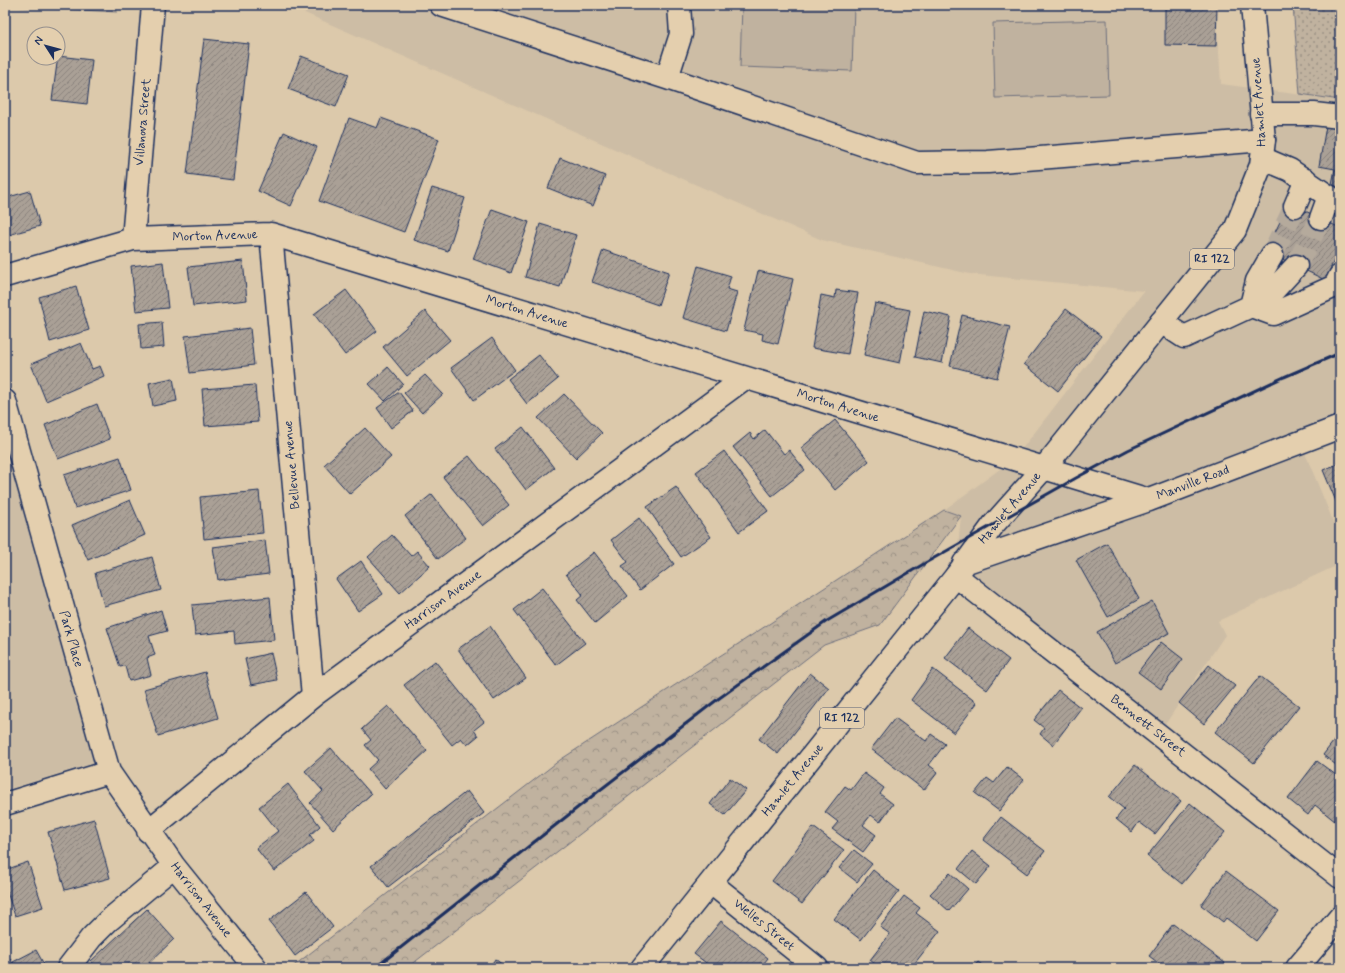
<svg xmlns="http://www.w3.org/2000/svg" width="1345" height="973" viewBox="0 0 1345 973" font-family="Mynerve,sans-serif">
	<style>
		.built { fill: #cdbda5 }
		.green { fill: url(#green-dots); stroke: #6e707e }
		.forest { fill: url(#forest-crowns); stroke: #6e707e }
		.pitch { fill: #c0b29f; stroke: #6e707e }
		.building { fill: url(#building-hatch); stroke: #1b2f5e }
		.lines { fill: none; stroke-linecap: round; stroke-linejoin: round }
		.minor-tunnel { stroke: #b5aa9c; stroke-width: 22; stroke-dasharray: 22 11; stroke-linecap: butt }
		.minor-casing { stroke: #1b2f5e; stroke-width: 25 }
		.major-casing { stroke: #1b2f5e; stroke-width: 25 }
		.minor { stroke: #e4cfae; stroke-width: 22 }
		.major { stroke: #e4cfae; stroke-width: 22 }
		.rail { stroke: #1b2f5e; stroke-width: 3 }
		.labels { text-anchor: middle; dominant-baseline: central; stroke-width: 3; stroke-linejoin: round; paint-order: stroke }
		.shield { fill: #e4cfae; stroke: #575f76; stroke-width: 1 }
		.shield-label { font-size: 12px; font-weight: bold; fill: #1b2f5e }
		.street-label { font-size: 13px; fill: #1b2f5e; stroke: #e4cfae }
	</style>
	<defs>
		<pattern id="green-dots" width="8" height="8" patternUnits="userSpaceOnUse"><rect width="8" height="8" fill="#c0b29f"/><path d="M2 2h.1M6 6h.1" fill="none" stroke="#9b9185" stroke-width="1.8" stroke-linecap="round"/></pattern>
		<pattern id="forest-crowns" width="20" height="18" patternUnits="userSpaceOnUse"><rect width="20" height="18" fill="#c0b29f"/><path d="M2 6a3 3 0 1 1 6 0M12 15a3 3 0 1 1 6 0" fill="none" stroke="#9b9185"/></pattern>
		<pattern id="building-hatch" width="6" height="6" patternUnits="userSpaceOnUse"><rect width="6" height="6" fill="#aaa096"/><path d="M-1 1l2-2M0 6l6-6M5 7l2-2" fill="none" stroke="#8a837e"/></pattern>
	</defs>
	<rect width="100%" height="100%" fill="#dcc9ab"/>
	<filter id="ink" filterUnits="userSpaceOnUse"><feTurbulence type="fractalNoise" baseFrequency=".025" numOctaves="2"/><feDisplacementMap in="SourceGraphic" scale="8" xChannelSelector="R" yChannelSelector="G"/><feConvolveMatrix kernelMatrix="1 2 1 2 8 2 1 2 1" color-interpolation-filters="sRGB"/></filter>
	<g filter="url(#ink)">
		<!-- built -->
		<path class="built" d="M299,5H1216L1221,84L1340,100V419L1298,436L1340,538V564L1218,621L1225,635L1160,732L956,565L961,516L944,510L1015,458L1144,291L970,274L822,240L298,10Z
			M5,436L97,762L5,790Z"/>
		<!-- green -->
		<path class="green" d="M1293,5H1340V100L1300,94Z"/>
		<!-- forest -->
		<path class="forest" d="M5,5H116L117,12L9,6L8,76L5,82Z
			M944,510L961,516L880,625L824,645L407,968H291L560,760Z"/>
		<!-- pitch -->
		<path class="pitch" d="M742,5H854L852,71L740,67Z
			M1107,20L1109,95L995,98L993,23Z"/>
		<!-- building -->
		<path class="building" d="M1165,5H1217L1216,46L1165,45Z
			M204,39L249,44L233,180L187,174Z
			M58,56L92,60L87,104L52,100Z
			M301,56L349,74L336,107L288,89Z
			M349,118L377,128L381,118L439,139L404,232L319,201Z
			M1326,126L1340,129V196L1330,194L1335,169L1319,166Z
			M284,132L317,147L291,206L258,191Z
			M560,158L605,176L593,206L548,188Z
			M432,188L465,198L448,251L414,240Z
			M30,191L40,226L5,236V198Z
			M1289,203L1340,228V248L1325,280L1266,251Z
			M492,209L529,222L511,273L473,259Z
			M540,224L576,235L560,287L525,277Z
			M603,250L669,272L658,305L592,282Z
			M243,261L247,300L193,306L188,267Z
			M163,262L168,308L136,311L131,266Z
			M698,266L731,276L727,289L737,292L726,331L683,318Z
			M758,271L793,279L778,344L762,340L763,334L744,330Z
			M76,286L89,330L50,342L39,297Z
			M346,290L377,331L345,355L314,314Z
			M836,290L858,293L848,354L812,348L821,295L835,298Z
			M875,303L910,310L900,363L864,355Z
			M1066,309L1101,336L1058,391L1024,364Z
			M425,311L450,340L407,376L383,347Z
			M924,311L951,317L942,363L915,357Z
			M962,315L1010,327L997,378L950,366Z
			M162,322L164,347L141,349L139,324Z
			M250,328L254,365L190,373L185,336Z
			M492,338L515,370L474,400L451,368Z
			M81,343L92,369L100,366L104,376L46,401L31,364Z
			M539,355L558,379L527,404L508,379Z
			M388,367L403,384L385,401L369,384Z
			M425,375L443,394L422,413L404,393Z
			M173,378L177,401L153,406L149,383Z
			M255,385L258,422L205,426L202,389Z
			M399,392L413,411L391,428L377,408Z
			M564,394L602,433L576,458L538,418Z
			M97,404L110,439L58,459L45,425Z
			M835,420L869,461L835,490L801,448Z
			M523,427L554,468L526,490L495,449Z
			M365,428L391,457L350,494L324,465Z
			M765,430L784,454L789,450L805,470L772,496L733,447L750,433L754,439Z
			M724,451L768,511L739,532L696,472Z
			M469,456L509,505L483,526L443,477Z
			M120,457L131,490L75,508L64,475Z
			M1340,463V511L1323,470Z
			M676,487L711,537L681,557L647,507Z
			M259,491L263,533L204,539L200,497Z
			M432,494L466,538L438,559L405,516Z
			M130,500L145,535L88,560L72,525Z
			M639,518L674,564L640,590L622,566L628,562L611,540Z
			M392,535L411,556L417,551L430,566L400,593L368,557Z
			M265,540L269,574L218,580L213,547Z
			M1107,543L1139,599L1108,617L1076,560Z
			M594,552L628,596L595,623L577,600L583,595L566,574Z
			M152,557L161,590L104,606L95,573Z
			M361,561L383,594L358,611L336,579Z
			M542,588L585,643L556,665L514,610Z
			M270,597L274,640L235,644L234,631L195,635L192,605Z
			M1152,601L1169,633L1115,663L1097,632Z
			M161,610L167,631L149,636L155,655L147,658L151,675L129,681L125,666L120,667L107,628Z
			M490,626L526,678L494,700L458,649Z
			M968,628L1009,660L987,690L945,658Z
			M1161,642L1183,659L1161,689L1138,672Z
			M271,653L277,680L251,685L245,659Z
			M435,661L484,722L474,730L478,736L467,745L461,738L452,745L404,685Z
			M1209,665L1235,686L1204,724L1179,703Z
			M933,669L977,703L954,733L911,700Z
			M205,672L218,718L158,736L144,689Z
			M810,673L829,688L778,754L759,739Z
			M1260,676L1299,706L1254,763L1215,732Z
			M1058,690L1081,708L1053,745L1040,734L1044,728L1034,720Z
			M388,706L427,751L385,789L368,769L378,760L365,745L371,740L362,729Z
			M895,718L926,741L931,734L945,744L929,765L938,772L924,790L871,749Z
			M1340,733V768L1323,755Z
			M331,748L371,794L333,829L310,803L323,791L305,771Z
			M1317,761L1340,778V817L1336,822L1315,805L1308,815L1288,799Z
			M1135,765L1181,801L1155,834L1139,822L1132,832L1116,819L1124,809L1109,797Z
			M1007,767L1024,780L999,811L975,793L987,778L994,783Z
			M864,773L884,788L880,794L893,804L880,822L871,815L863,825L876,835L863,852L832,829L838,822L825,812L845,786L851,790Z
			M730,778L746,790L725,815L710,804Z
			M288,784L320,826L310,835L314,841L274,871L256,848L278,831L259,807Z
			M467,791L484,813L388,887L371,866Z
			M1190,803L1225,832L1182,884L1147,856Z
			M1001,817L1045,851L1027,874L983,840Z
			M94,819L110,878L65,890L48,832Z
			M813,827L844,850L802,904L772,881Z
			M854,850L872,864L857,882L839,868Z
			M972,851L991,866L976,884L958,869Z
			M28,862L43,907L15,916L5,886V870Z
			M873,870L899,891L861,940L834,919Z
			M1226,871L1279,911L1256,941L1226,918L1223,922L1201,905Z
			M950,873L968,889L949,911L930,894Z
			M306,892L333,927L295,956L269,921Z
			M904,896L920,908L916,913L940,931L911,968H880L870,960L890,934L880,927Z
			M147,909L174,939L144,968H97L91,961Z
			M721,921L768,958L760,968H713L694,954Z
			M1173,924L1225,963L1221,968H1165L1149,956Z
			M36,950L46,968H16L13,962Z
			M10,958L15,968H5V960Z
			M495,959L507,968H489Z
			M978,962L986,968H973Z"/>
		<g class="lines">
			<!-- minor-tunnel -->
			<path class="minor-tunnel" d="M1272,255L1295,206
				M1296,266L1321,218"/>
			<!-- minor casing -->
			<g class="minor-casing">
				<path id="minor" d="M441,5L667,78L917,163L988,162L1264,140
					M667,78L681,34L679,5
					M1261,114H1314L1340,117
					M1262,158L1290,170L1340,204
					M1295,206L1306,180
					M1321,218L1329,196
					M271,234L313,696
					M133,239L153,5
					M1272,255L1257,281L1251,306L1273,314L1335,286L1340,276
					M5,276L133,239L271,234L1044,468
					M1161,322L1184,337L1251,306L1272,292L1296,266
					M5,401L109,772L174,866L256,968
					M956,576L1340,877
					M5,804L109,772
					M148,831L313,696L745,378
					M711,883L817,968
					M68,968L91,938L108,921L174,866
					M1297,968L1340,917"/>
			</g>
			<!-- major casing -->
			<g class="major-casing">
				<path id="major" d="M1044,468L1149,500L1340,427
					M964,563L1149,500
					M642,968L956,576L994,524L1044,468L1235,230L1261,165L1264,140L1252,5"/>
			</g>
			<!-- minor -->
			<use href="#minor" class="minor"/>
			<!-- major -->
			<use href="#major" class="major"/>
			<!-- rail -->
			<path class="rail" d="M375,968L600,790L718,699L827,621L927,562L1076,478L1128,450L1284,377L1340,353"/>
		</g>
	</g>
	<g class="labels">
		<!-- shield labels -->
		<g class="shield">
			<rect x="1190" y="249" width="44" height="20" rx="3"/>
			<rect x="820" y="708" width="44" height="20" rx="3"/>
		</g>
		<g class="shield-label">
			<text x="1212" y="259">RI 122</text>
			<text x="842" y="718">RI 122</text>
		</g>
		<!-- street labels -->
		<g class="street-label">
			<text transform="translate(1259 102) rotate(-94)">Hamlet Avenue</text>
			<text transform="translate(143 122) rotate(-85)">Villanova Street</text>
			<text transform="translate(215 236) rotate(-2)">Morton Avenue</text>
			<text transform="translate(527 312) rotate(17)">Morton Avenue</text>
			<text transform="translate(838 406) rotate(17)">Morton Avenue</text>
			<text transform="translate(292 465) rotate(-95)">Bellevue Avenue</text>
			<text transform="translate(1193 483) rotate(-21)">Manville Road</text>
			<text transform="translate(1010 508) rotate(-50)">Hamlet Avenue</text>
			<text transform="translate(443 600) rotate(-36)">Harrison Avenue</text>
			<text transform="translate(71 639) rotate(74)">Park Place</text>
			<text transform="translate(1148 726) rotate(38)">Bennett Street</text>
			<text transform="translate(793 780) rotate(-51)">Hamlet Avenue</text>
			<text transform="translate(201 900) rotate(52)">Harrison Avenue</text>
			<text transform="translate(764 925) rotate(39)">Welles Street</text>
		</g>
	</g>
	<!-- margin -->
	<rect width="1345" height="973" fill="none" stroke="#e4cfae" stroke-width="20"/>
	<rect x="10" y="10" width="1325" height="953" fill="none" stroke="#1b2f5e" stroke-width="1.5" filter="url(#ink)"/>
	<!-- north arrow -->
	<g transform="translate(46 46) rotate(306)"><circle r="19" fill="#e4cfae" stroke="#948f8e"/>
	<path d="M0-3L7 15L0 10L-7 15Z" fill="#1b2f5e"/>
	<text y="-6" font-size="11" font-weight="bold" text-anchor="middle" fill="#1b2f5e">N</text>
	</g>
</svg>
